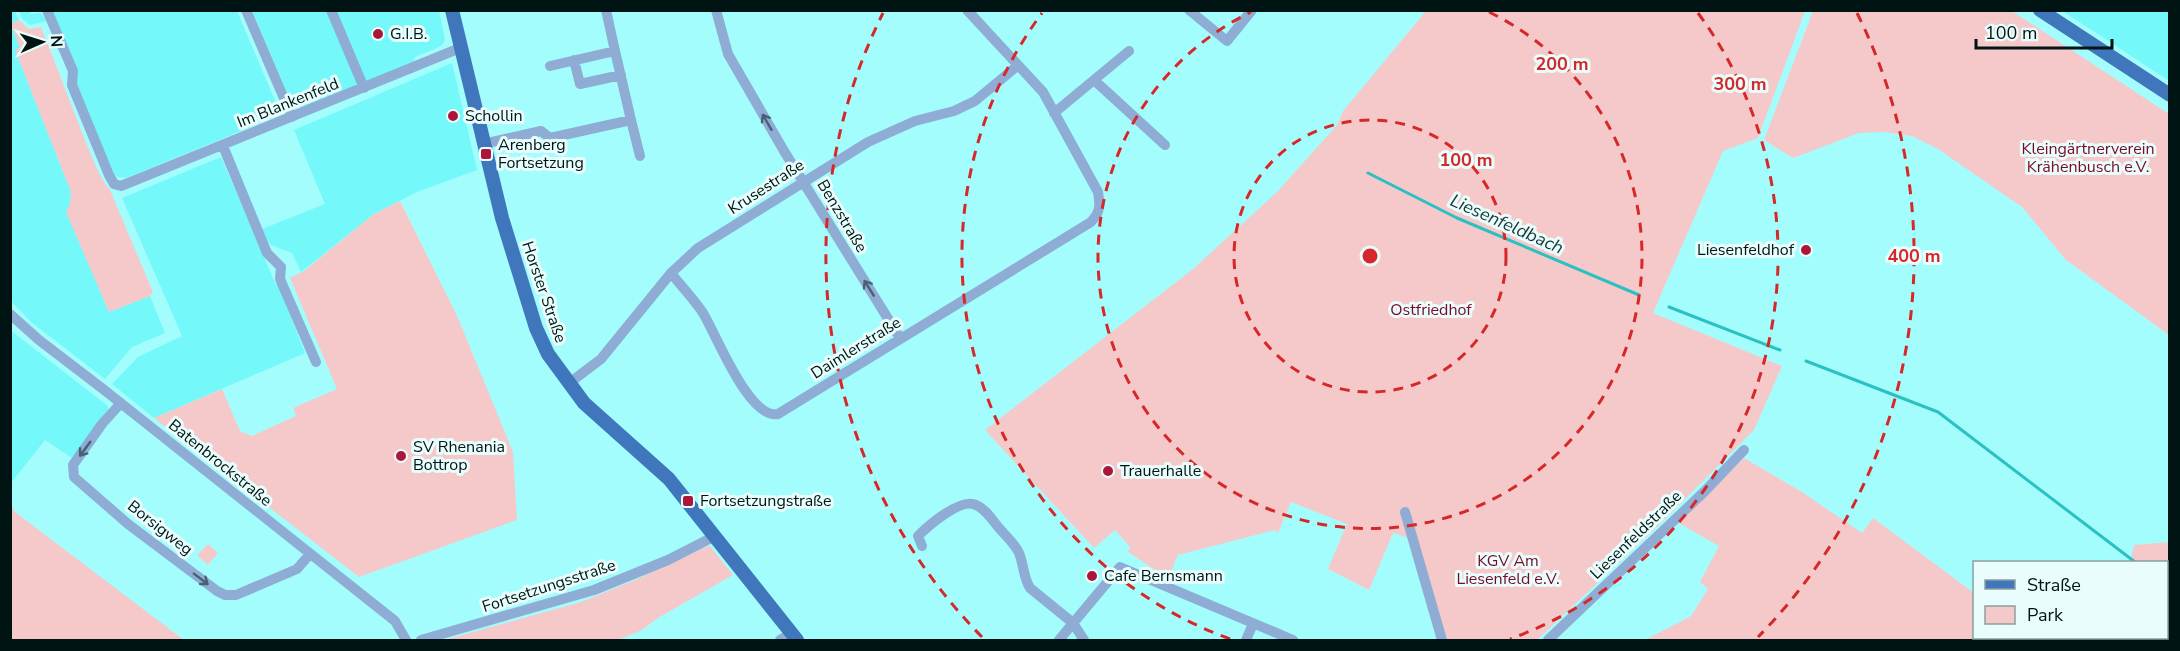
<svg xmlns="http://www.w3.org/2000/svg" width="2180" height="651" viewBox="0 0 2180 651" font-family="'Nunito Sans',sans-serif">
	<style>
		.built { fill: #74f8f9 }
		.green { fill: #f5c9ca }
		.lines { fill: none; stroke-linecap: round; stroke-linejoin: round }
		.stream { stroke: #2bc0c1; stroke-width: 3 }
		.minor { stroke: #8fadd4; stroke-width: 10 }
		.major { stroke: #4076bc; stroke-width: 14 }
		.oneway { stroke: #486074 }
		.ring { fill: none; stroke: #d62828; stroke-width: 3; stroke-dasharray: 10 8 }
		.poi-dot { fill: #ab1639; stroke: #e8fdfc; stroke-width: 2 }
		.labels { text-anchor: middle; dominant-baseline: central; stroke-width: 6; stroke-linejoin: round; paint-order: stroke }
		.poi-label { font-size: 16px; fill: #001414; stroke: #e8fdfc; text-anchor: start }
		.street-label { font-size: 16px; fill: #001414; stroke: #e8fdfc }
		.park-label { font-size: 16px; fill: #790a25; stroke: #e8fdfc }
		.water-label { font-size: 18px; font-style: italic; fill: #1a3838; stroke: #e8fdfc }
		.centre { fill: #d62828; stroke: #e8fdfc; stroke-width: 3 }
		.ring-label { font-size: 18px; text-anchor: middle; font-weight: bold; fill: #d62828; stroke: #e8fdfc; stroke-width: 6; stroke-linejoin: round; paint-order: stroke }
	</style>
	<rect width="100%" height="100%" fill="#a4fdfd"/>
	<!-- built -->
	<path class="built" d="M10,11H15L19,20L11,24L20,48L15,50L71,192L70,204L67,212L109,312L150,296L165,333L132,347L105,379L31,322L11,301Z
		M19,11H29L31,14L41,13L47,21L30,25L22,19Z
		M52,11H237L276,103L275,111L274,114L252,122L253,126L126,178L118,177L115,175L105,154L75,81Z
		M252,11H439L445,40L442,45L435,49L415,57L413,62L301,108L291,101Z
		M2062,11H2169V81L2101,36Z
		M452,63L477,170L417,192L374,214L301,272L292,253L271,245L267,240L262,229L325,204L294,130Z
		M221,157L276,285H278L305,353L154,418L112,384L138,357L182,336L122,198Z
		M10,330L108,406V410L72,458L45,440L11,483Z"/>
	<!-- green -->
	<path class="green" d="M1426,11H1805L1758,138L1723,151L1653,313L1782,366L1754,430L1665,519L1537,640H1447L1416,540L1393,533L1369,590L1328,569L1347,524L1291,502L1278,533L1275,530L1178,555L1169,576L1152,568L1127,551L1131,548L1115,530L1094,548L985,430L1193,269L1278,191L1337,125L1343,111Z
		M1813,11H2012L2169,114V335L2066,260L2022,207L1938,149L1912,136L1883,132L1859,133L1793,158L1764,140Z
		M19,20L29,29L41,27C57,66 71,106 87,145C94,161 99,177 110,190L153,292L150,296L109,312L69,219L66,212L70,204L71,192L15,50L20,48L11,24Z
		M400,201L458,318L513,452L517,520L359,577L154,418L222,389L240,431L252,436L296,416L293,408L337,389L290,278L304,271L374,214Z
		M1744,458L1802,492L1862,533L1873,518L1974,593V638H2039L2043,640H1645L1691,616L1708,589L1700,582L1719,546L1677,522Z
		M10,504L15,512L184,640H11Z
		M2169,542V640H2108V638H2166V562H2130L2134,545Z
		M208,544L218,553L208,565L197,555Z
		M708,546H710L733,575L658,618L642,630L618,640H444L581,602L633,581Z"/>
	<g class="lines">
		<!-- stream -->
		<path class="stream" d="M1368,173L1457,218L1639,295
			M1669,307L1780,350
			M1806,361L1938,412L2135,562
			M2166,587L2170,589"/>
		<!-- minor -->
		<path class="minor" d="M47,10L73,71L72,85L109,175L114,184L121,186L460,48
			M246,10L292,117
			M331,10L364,88
			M606,10L615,51
			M716,10L728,54L784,151L900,338
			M1189,10L1227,41L1252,10
			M574,60L580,84L621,75
			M1094,80L1165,145
			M1054,113L1129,51
			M631,120L640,156
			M483,144L541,131L550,138L631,120L615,51L550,66
			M223,146L267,253L281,267L280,279L316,362
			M671,273C681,286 694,299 703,313C716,334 749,420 778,414L1091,222C1101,211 1100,205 1098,192L1043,92L967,10
			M10,314L39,340L103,389L395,621L406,640
			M568,384L601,359L671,273L698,248L868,142L915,121L954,111L975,101L1017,66
			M121,403L102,424L73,465L74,477L128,524L217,591L225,595H236L297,569L310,554
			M1405,512L1442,640
			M922,546L918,536C928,526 961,497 976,505C986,509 992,520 999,528C1005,535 1015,544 1019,553C1024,565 1023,577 1030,588L1073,623L1084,640
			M421,640L594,590L668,560L715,536
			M780,640L791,634
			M1059,640L1120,567L1293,640
			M1246,640L1253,624
			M1548,640L1704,492L1744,450"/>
		<!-- major -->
		<path class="major" d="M452,10L502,218L536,328L548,354L584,403L669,479L797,640
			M2040,10L2170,95"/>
	</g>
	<!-- one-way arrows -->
	<defs><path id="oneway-shaft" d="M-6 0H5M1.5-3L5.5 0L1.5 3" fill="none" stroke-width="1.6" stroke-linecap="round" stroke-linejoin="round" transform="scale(1.5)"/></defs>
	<g class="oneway">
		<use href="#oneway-shaft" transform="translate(767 122) rotate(-120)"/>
		<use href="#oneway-shaft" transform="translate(869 288) rotate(-122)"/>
		<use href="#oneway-shaft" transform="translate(85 449) rotate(126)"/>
		<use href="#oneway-shaft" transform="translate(201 579) rotate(37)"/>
	</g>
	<!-- distance rings -->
	<g class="ring">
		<circle cx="1370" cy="256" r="136"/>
		<path d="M1489 12A272 272 0 1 1 1251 12"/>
		<path d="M1230 639A408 408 0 0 1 1042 13M1698 13A408 408 0 0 1 1510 639"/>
		<path d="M982 637A544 544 0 0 1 883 13M1857 13A544 544 0 0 1 1758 637"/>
	</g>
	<!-- markers -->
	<g class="poi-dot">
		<circle cx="378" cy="34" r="6"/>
		<circle cx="453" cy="116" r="6"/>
		<rect x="480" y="148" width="12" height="12" rx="3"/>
		<circle cx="1806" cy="250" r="6"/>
		<circle cx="401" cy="456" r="6"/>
		<circle cx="1108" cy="471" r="6"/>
		<rect x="682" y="495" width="12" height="12" rx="3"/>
		<circle cx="1092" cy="576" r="6"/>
	</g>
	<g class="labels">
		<!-- poi labels -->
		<g class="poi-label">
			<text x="390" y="34">G.I.B.</text>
			<text x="465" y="116">Schollin</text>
			<text x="498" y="145">Arenberg<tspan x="498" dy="18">Fortsetzung</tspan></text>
			<text x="1794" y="250" text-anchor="end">Liesenfeldhof</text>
			<text x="413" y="447">SV Rhenania<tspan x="413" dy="18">Bottrop</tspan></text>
			<text x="1120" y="471">Trauerhalle</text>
			<text x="700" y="501">Fortsetzungstraße</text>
			<text x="1104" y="576">Cafe Bernsmann</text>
		</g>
		<!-- street labels -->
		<g class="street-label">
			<text transform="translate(288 103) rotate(-22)">Im Blankenfeld</text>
			<text transform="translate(766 187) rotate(-33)">Krusestraße</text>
			<text transform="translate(842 216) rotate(59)">Benzstraße</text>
			<text transform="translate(544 292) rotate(71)">Horster Straße</text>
			<text transform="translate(856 348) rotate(-32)">Daimlerstraße</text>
			<text transform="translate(220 463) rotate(39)">Batenbrockstraße</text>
			<text transform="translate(160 528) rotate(38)">Borsigweg</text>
			<text transform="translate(1636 535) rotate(-44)">Liesenfeldstraße</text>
			<text transform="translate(549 586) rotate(-18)">Fortsetzungsstraße</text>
		</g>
		<!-- park labels -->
		<g class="park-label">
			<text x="2088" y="149">Kleingärtnerverein<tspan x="2088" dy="18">Krähenbusch e.V.</tspan></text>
			<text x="1431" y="310">Ostfriedhof</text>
			<text x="1508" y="561">KGV Am<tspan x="1508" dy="18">Liesenfeld e.V.</tspan></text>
		</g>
		<!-- water labels -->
		<g class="water-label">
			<text transform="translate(1507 224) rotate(24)">Liesenfeldbach</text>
		</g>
	</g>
	<circle cx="1370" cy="256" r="9" class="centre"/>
	<g class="ring-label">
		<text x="1562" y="70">200 m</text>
		<text x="1740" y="90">300 m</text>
		<text x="1466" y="166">100 m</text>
		<text x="1914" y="262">400 m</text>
	</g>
	<!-- border -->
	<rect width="2180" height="651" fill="none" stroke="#001414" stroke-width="24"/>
	<!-- legend -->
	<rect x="1973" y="561" width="195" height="78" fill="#e8fdfc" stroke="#8ba09f" stroke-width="1.5"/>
	<rect x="1985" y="580" width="30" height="9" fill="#4076bc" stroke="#8ba09f" stroke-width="1.5"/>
	<text x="2027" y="591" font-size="18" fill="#001414">Straße</text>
	<rect x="1985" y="606" width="30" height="18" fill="#f5c9ca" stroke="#8ba09f" stroke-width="1.5"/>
	<text x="2027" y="621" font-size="18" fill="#001414">Park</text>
	<!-- north arrow -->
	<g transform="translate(42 42) rotate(87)" stroke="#e8fdfc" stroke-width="4.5" paint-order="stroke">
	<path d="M0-4.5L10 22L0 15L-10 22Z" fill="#001414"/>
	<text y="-9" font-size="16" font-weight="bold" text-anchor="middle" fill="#001414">N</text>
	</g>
	<!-- scale -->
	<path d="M1976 39v9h136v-9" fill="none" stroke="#001414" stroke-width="3"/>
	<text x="1985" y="39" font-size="18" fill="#001414" stroke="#e8fdfc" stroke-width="4.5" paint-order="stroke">100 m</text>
</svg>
